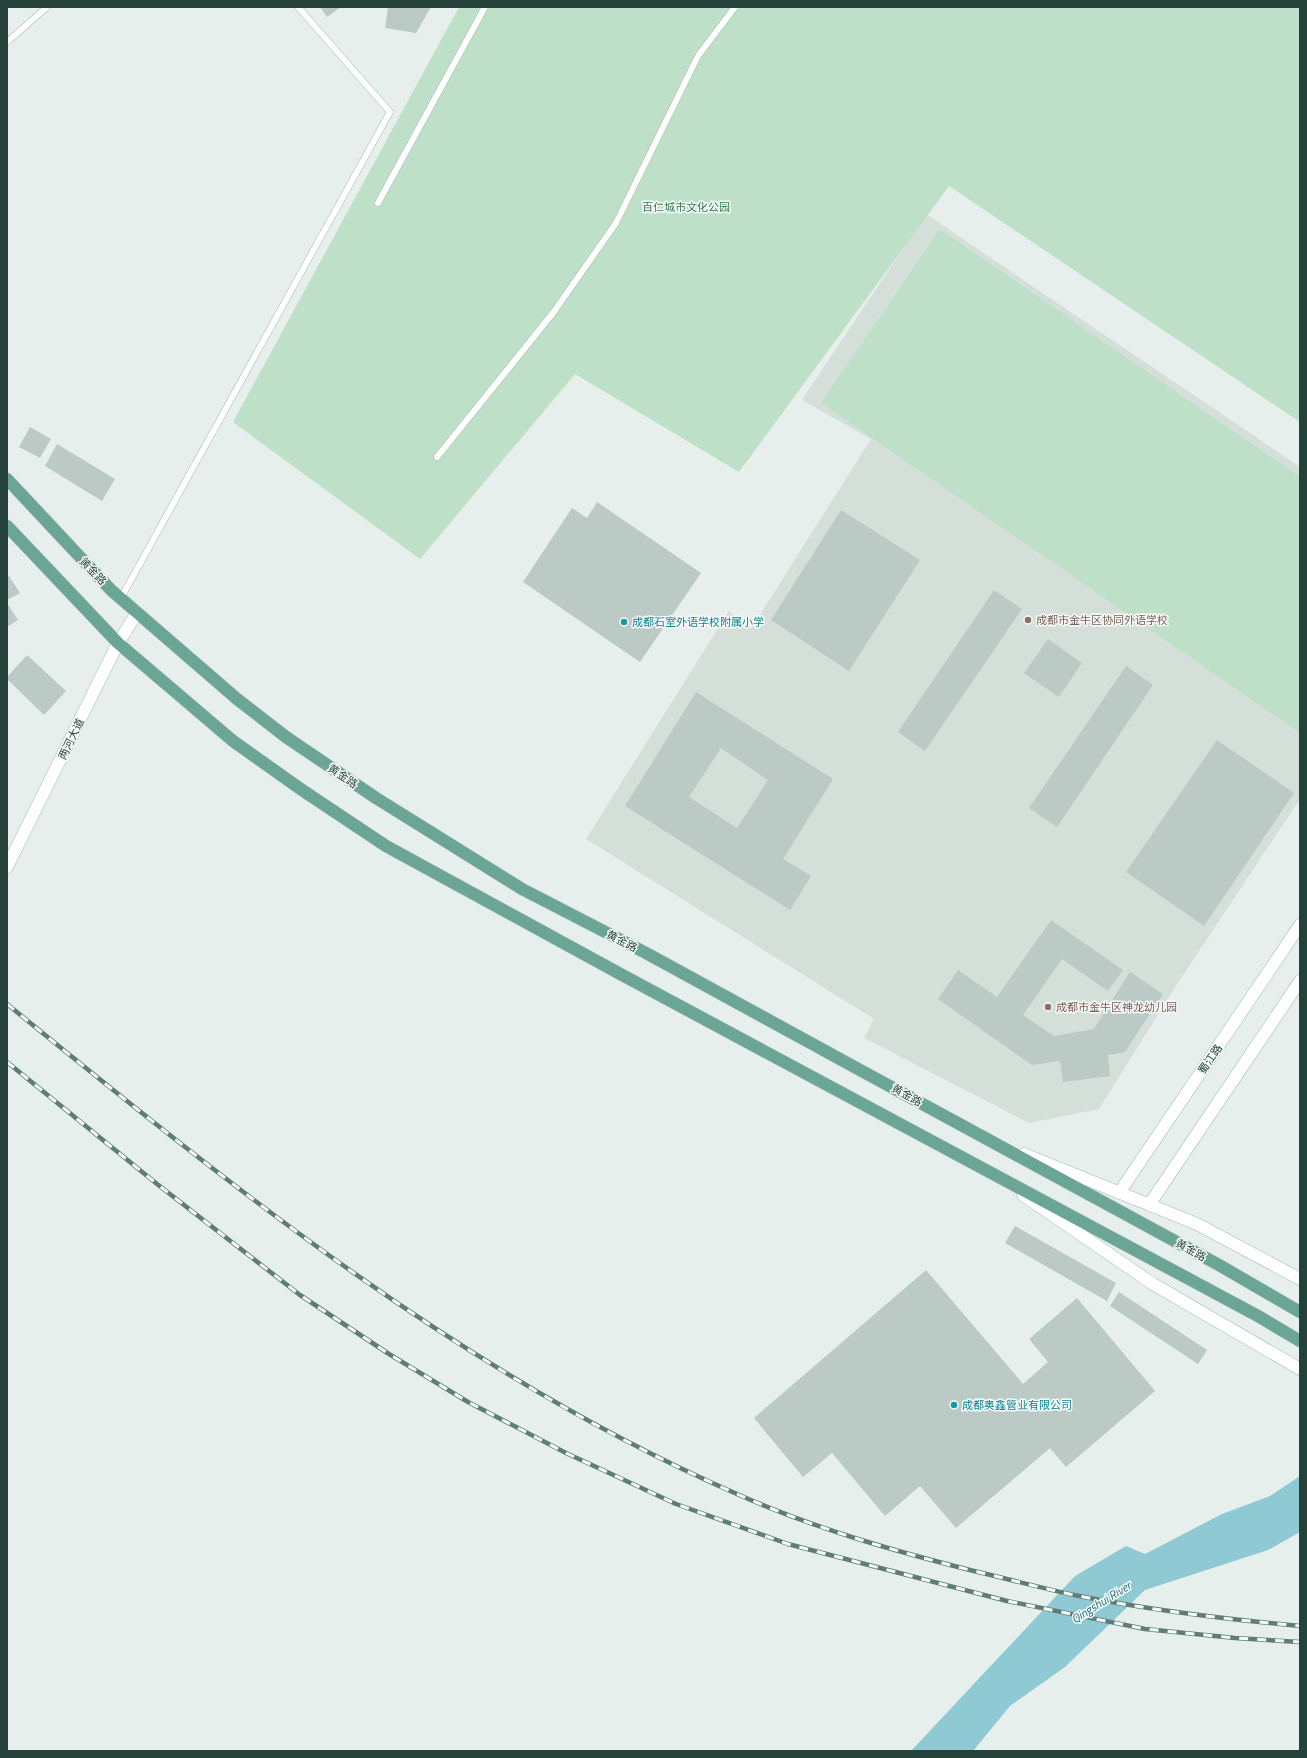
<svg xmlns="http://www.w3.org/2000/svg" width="1307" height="1758" viewBox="0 0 1307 1758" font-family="'Titillium Web','Noto Sans SC',sans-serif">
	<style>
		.built { fill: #d4dfda }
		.green { fill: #bfe0c8 }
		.water { fill: #8ec9d4 }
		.building { fill: #bbcac4; fill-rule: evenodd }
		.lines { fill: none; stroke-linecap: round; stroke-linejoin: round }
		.lane-casing { stroke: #a8b8b2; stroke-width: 7 }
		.street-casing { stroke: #a8b8b2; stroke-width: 13 }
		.secondary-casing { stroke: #a4bbb3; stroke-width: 13 }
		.primary-casing { stroke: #c2cac8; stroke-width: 13 }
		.lane { stroke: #fff; stroke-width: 6 }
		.street { stroke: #fff; stroke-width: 12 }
		.secondary { stroke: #fff; stroke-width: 12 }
		.primary { stroke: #6aa596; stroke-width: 12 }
		.rail-casing { stroke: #5f7d75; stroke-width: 4.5 }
		.rail { stroke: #f7fbf9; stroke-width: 3; stroke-dasharray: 9; stroke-linecap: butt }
		.education-dot { fill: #8d6e63; stroke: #f7fbf9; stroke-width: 1.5 }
		.culture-dot { fill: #0f9aa8; stroke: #f7fbf9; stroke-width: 1.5 }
		.labels { text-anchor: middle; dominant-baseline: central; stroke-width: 3; stroke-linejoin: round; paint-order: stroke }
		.park-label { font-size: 11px; fill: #2d7a4b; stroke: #f7fbf9 }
		.street-label { font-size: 11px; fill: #24423a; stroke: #f7fbf9 }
		.education-label { font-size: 11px; fill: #785e54; stroke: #f7fbf9; text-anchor: start }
		.culture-label { font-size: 11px; fill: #0d838f; stroke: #f7fbf9; text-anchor: start }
		.water-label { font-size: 12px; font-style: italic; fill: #1c6f80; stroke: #f7fbf9 }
	</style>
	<rect width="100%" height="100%" fill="#e6efeb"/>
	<!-- built -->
	<path class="built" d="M926,214L1300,467V799L1177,984L1099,1109L1029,1123L864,1038L874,1019L586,839L729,611L751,629L871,439L802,400Z"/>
	<!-- green -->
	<path class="green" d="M459,7H1300V422L949,186L739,472L575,374L420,559L233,422Z
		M940,229L1300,477V733L821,403Z"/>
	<!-- water -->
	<path class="water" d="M1300,1476V1532L1268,1550L1145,1590L1065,1667L1010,1706L973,1751H911L1075,1576L1126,1546L1145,1554L1222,1514L1270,1496Z"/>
	<!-- building -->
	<path class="building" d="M320,7H341L327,17Z
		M388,7H431L416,33L385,28Z
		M30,427L51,439L40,458L19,447Z
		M57,444L115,479L102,501L45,466Z
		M597,502L701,573L640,662L523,582L572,508L587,518Z
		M841,510L920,560L849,671L771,620Z
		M9,576L20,593L7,600V577Z
		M994,590L1022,609L925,751L898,732Z
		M7,603L18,620L7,627Z
		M1048,639L1082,663L1059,697L1024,673Z
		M27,655L66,691L44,715L7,679V677Z
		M1126,666L1153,685L1057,827L1029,808Z
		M696,692L833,779L783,859L811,876L790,910L625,806ZM721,748L768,780L737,828L689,797Z
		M1217,740L1294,793L1204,926L1126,872Z
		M1051,920L1123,970L1108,991L1062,959L1023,1015L1054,1036L1094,1029L1130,972L1163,994L1125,1052L1108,1055L1110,1076L1063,1082L1060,1061L1032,1065L938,999L958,970L997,997Z
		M1015,1226L1116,1283L1107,1301L1005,1243Z
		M926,1270L1023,1384L1048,1362L1029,1339L1077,1298L1155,1391L1066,1467L1050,1448L956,1528L920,1486L885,1516L832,1453L803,1477L754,1418Z
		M1119,1292L1207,1350L1198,1364L1110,1306Z"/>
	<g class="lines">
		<!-- lane casing -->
		<g class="lane-casing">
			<path id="lane" d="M7,42L47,7
				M378,203L485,7
				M437,457L553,313L616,223L698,56L735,7
				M121,598L390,112L298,7"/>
		</g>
		<!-- street casing -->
		<g class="street-casing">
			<path id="street" d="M7,867L118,643L137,613"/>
		</g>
		<!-- secondary casing -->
		<g class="secondary-casing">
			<path id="secondary" d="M1024,1154L1197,1224L1300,1279
				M1119,1193L1300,925
				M1023,1195L1153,1284L1300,1369
				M1149,1205L1300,981"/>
		</g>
		<!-- primary casing -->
		<g class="primary-casing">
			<path id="primary" d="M7,479L111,590L237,699L286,737L376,798L522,889L646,953L860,1070L1219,1265L1300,1312
				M7,526L118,643L233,741L302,790L386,846L624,976L1258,1316L1300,1341"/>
		</g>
		<!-- lane -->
		<use href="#lane" class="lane"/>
		<!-- street -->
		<use href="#street" class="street"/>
		<!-- secondary -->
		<use href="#secondary" class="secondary"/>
		<!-- primary -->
		<use href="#primary" class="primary"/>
		<!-- rail casing -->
		<g class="rail-casing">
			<path id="rail" d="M7,1004C234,1189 466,1376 737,1494C813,1528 894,1551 974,1571C1008,1579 1041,1588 1074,1595C1149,1610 1224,1619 1300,1626
				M7,1062L157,1184L300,1295L389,1354L468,1402L566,1453L676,1504L788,1544L1007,1601L1145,1629L1235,1638L1300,1642"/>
		</g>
		<!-- rail -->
		<use href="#rail" class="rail"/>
	</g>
	<!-- markers -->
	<g class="education-dot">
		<circle cx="1028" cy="620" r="4"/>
		<circle cx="1048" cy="1007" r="4"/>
	</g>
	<g class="culture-dot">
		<circle cx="624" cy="622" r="4"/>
		<circle cx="954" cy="1405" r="4"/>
	</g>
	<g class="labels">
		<!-- park labels -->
		<g class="park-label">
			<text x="686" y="207">百仁城市文化公园</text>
		</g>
		<!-- street labels -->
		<g class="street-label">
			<text transform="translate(93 571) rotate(46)">黄金路</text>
			<text transform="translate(71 739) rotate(-64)">两河大道</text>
			<text transform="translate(343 776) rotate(34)">黄金路</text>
			<text transform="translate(622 941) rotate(27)">黄金路</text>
			<text transform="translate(1210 1059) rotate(-56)">蜀江路</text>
			<text transform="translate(907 1095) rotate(29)">黄金路</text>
			<text transform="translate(1191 1250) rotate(29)">黄金路</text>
		</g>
		<!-- education labels -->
		<g class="education-label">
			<text x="1036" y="620">成都市金牛区协同外语学校</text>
			<text x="1056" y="1007">成都市金牛区神龙幼儿园</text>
		</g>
		<!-- culture labels -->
		<g class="culture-label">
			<text x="632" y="622">成都石室外语学校附属小学</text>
			<text x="962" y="1405">成都奥鑫管业有限公司</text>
		</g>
		<!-- water labels -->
		<g class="water-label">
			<text transform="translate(1101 1602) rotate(-32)">Qingshui River</text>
		</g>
	</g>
	<!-- border -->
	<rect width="1307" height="1758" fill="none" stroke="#24423a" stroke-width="16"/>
</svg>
